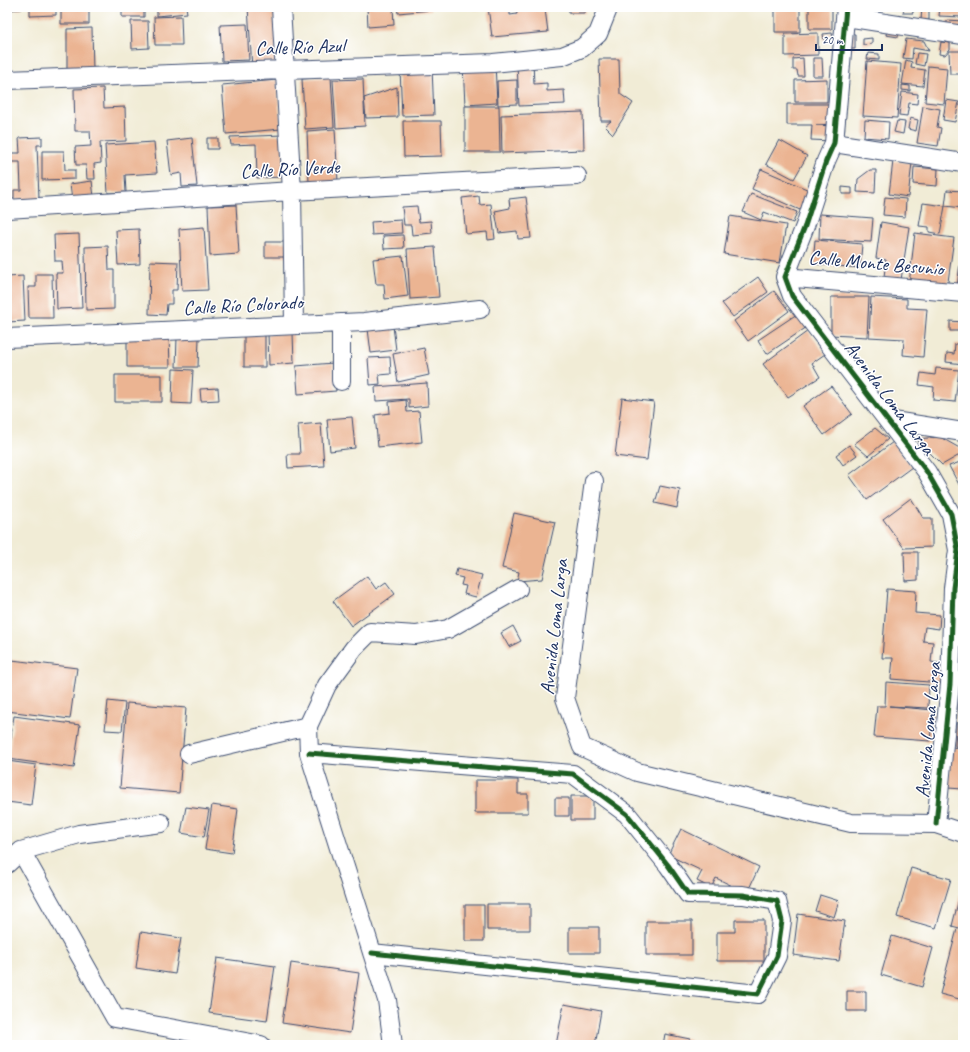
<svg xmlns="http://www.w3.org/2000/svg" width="970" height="1052" viewBox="0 0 970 1052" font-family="Caveat,sans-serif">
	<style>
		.building { fill: #ebb492 }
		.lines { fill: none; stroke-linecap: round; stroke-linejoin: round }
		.minor-casing { stroke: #3b4b70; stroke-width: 20 }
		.minor { stroke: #fff; stroke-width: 18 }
		.cycleway-casing { stroke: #fff; stroke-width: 8 }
		.cycleway { stroke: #1b5e20; stroke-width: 5 }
		.labels { text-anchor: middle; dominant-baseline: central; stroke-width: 3; stroke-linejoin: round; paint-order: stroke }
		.street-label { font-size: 20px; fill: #1b2f5e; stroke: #fff }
	</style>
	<rect width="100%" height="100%" fill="#fff"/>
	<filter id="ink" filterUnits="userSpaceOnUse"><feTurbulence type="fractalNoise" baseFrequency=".025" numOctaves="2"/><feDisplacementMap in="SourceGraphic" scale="8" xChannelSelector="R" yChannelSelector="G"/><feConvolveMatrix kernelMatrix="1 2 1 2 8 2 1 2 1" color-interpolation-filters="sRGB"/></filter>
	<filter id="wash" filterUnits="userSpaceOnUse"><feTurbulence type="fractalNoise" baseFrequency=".012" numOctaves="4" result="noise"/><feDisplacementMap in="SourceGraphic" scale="16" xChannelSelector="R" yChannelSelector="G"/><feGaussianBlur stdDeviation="0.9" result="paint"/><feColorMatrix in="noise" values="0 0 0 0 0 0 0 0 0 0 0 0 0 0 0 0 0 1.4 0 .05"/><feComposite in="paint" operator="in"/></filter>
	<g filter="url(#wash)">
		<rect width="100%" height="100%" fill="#f1ecd6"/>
		<g id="blocks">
			<!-- building -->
			<path class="building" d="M7,7H22V9L7,10Z
				M30,7H56V15L30,16Z
				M61,7H89V24H61Z
				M122,7H144V17H122Z
				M157,7H186L187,13L157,16Z
				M248,7H274L278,66L252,68Z
				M367,7H393L394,25L368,27Z
				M397,7H431V10L398,13Z
				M473,7H483V9L474,10Z
				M488,7H510V15L517,14L516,7H551V8L545,9L548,32L492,37Z
				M569,7H585V13H569Z
				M775,7H800V32H775Z
				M809,7H832V29H809Z
				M904,7H913V13H903Z
				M922,7H929V20H921Z
				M940,7H963L962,17L939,16Z
				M181,16L182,45H155L154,17Z
				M947,20L963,21V28L947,27Z
				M131,21H148L149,48L132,49Z
				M247,24L249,60L222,61L220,25Z
				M92,28L93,71L67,72V29Z
				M887,29L899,32L898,37L886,35Z
				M818,33V55L785,56V34Z
				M832,33L833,39L824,40L823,34Z
				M847,34H855V49H847Z
				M872,38V44L863,45V39Z
				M906,39L924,41L929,51L913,48L912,59L903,58Z
				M941,42L950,43V49L945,55L939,54Z
				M949,51H962L963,74H950Z
				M868,53L879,54V60L867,59Z
				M917,53L926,54L924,66L915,64Z
				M803,58L804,76H798L797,70H793V59Z
				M813,58H822L823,76H813Z
				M599,59H619L620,94L633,103L613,134L605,126L611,121H601Z
				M906,60L912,62L911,68L925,70L923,86L902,84Z
				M867,61L901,64L897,118L863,116Z
				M533,62L534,84L547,83V91L564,90L565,104L519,106L517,63Z
				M495,64L497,103L465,105L463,65Z
				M928,66L947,68L944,104L925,102Z
				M432,68L434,115L402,116L400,69Z
				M331,77L334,127L305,129L302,79Z
				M363,79L365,126L336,128L333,80Z
				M827,79V102H795V80Z
				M277,80L281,129L226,134L222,85Z
				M517,80V104L498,105L497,81Z
				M902,85L910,86V91L902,90Z
				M397,87L398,117L366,118L364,98Z
				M103,88L104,108L125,107L126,141L100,142L101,163L94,164L95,179H87L86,165H76L75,147L91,146L90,131H75L74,89Z
				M902,92L918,94L917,104L909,103L907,116L899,115Z
				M946,100L959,102L955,122L943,120Z
				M961,100H963V106H960Z
				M787,104H833V124L816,125L833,126L832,141L811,140L812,125H787Z
				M465,106H499L500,152H465Z
				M923,106L940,109L937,127L941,128L938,146L917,143Z
				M583,112L584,150L502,153L501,115Z
				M910,118L918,120L916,131L908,129Z
				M865,120L889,122L888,139L864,137Z
				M403,121H441L442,156L404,157Z
				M897,121L905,122L903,134L894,132Z
				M335,129L338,182L309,183L307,131Z
				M283,135L284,177L257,178L256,144L231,145L230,137Z
				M42,137V145H37L39,199L14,200V190H21L20,162H11V153H20L19,138Z
				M192,138L197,186L182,187L181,173L171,175L167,141Z
				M207,138H218V149H207Z
				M779,140L807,156L794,179L766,164Z
				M154,142L157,173L125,175L126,192L108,193L105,145Z
				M42,151H64L65,170H75V179L42,180Z
				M7,156H9L10,174H7Z
				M893,161L912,163L908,197L889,194Z
				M914,167L938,169L937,186L913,184Z
				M761,169L809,190L800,210L752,189Z
				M870,170H876L875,193L857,192L858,179Z
				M92,181L94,197L72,200L70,184Z
				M842,187L852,188V194H842Z
				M947,190L963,191V208L945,206Z
				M751,194L797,212L793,223L764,212L761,220L743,212Z
				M479,196L480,205L491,204L495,239L488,240L487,232L466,234L462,198Z
				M526,197L531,238L518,239L517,231L499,233L495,211L510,208L509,199Z
				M885,197L906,199L905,217L883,215Z
				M923,203L945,206L940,234L929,232V227L919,226Z
				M236,205L239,254L210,256L208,206Z
				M417,206L419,222L431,221L432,233L412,235L411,225H404L402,207Z
				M820,214L873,218L871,242L819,239Z
				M730,216L786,225L780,263L724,254Z
				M401,220L402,233L372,235L371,222Z
				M881,222L909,227L901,280L884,277L886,260L876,258Z
				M204,227L208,290L182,291L179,229Z
				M139,229L140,264L118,265L116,230Z
				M915,233L954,238L947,289L909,284Z
				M79,234L82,308L57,309L56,273H63L62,261H55L54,235Z
				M403,235L404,248L384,249L383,236Z
				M815,240L862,244L860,268L813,264Z
				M265,242H288V257H265Z
				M108,246L109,270H114V309L86,310L85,247Z
				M435,247L439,297L410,299L407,249Z
				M962,247H963V287H957Z
				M403,256L408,296L385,299L384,284H376L373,259Z
				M150,261L178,262L177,290H172V304H167L166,315L149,314Z
				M36,274H52L53,318H29L28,287H36Z
				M23,276L25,321L7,322V277Z
				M758,277L768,292L733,317L722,303Z
				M774,291L789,311L748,341L734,321Z
				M831,297H869L867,337L831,335Z
				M871,297L907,299V308L927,309L923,357L903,355L904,339L869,337Z
				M797,314L807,327L767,354L758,340Z
				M950,321L963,322V331H950Z
				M393,326L396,350L371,353L368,329Z
				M808,331L825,354L812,363L820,377L788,397L763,364Z
				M293,333L294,363L269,365L268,334Z
				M244,335H265V367H244Z
				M169,336L170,367H127V337Z
				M177,337L199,338L198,367H176Z
				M955,344H963V364L946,362L947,353L954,354Z
				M424,348L429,375L398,382L393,354Z
				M390,357L391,374L379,375L380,384L370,385L368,358Z
				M333,363L336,391L298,394L296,366Z
				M936,368L959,370L955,402L933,400L934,387L919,385L921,373L935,375Z
				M173,369L193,370L191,404L172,403Z
				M115,375H162V402H115Z
				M427,383L428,406L409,408V399L376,401L375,387Z
				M831,386L852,414L824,435L803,406Z
				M218,388L219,400L201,401L200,389Z
				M622,398L654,402L647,460L615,456Z
				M406,400L407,412L419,411L422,442L378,447L375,415L390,413L389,402Z
				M352,417L355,448L330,451L327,419Z
				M321,423L324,466L288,468L287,454H300L298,425Z
				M875,428L888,439L868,456L854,444Z
				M940,437L963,450V453L942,465L916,439Z
				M893,442L912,467L867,500L849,475Z
				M849,445L857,455L843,465L836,455Z
				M963,461V492L949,466Z
				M660,486L680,490L677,508L655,503Z
				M911,498L923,518H932V547L904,548L883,519Z
				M514,513L555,522L542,579L517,581L519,572L502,568Z
				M904,552H918V580L905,581Z
				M457,569L482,575L476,597L464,594L466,586L461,585L463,578L455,576Z
				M367,576L376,589L386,582L395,594L351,626L333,601Z
				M887,589L916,591L915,613L940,615L939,629L925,627L923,641L933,642L931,662L943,664L941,683L891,679L893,658H882Z
				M513,626L521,641L509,647L501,633Z
				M12,660L77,668L70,719L7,711V697Z
				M886,682L929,685L928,708L889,706L933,710L930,741L874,737L877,706H885Z
				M958,694H963V747L955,746Z
				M108,701L125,703L122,731L105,730Z
				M127,703L186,708L179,793L120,788Z
				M14,716L80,725L74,768L8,759Z
				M951,747L963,748V789L948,788Z
				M7,761L36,765L31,805L7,802Z
				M475,780H518V794H528V813H475Z
				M571,796H593V820H571Z
				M555,798H569V816H555Z
				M212,805L238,809L232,853L205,849Z
				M186,807L209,810L204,837L181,833Z
				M681,829L759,867L747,893L716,878L711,888L697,881L702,871L668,855Z
				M911,868L951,879L936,928L897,917Z
				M962,887H963V929L952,926Z
				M820,895L839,901L834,917L815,911Z
				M487,904H530V930H487Z
				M465,905H484V941H465Z
				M798,914L845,921L839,961L793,955Z
				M735,920H764V961H717V932H735Z
				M646,921H692V955H646Z
				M569,927H599V953H569Z
				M957,929L963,931V1000L940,994Z
				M141,932L181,938L175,974L136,968Z
				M892,936L933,948L922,987L881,975Z
				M217,958L275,966L267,1021L209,1013Z
				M291,963L359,973L350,1033L282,1023Z
				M847,991H866V1011H847Z
				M564,1004L601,1011L595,1045H556Z
				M665,1034L690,1039L689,1045H663Z"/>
		</g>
	</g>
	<g filter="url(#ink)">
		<use href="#blocks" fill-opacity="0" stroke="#3b4b70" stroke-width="1"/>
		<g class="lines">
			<!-- minor casing -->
			<g class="minor-casing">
				<path id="minor" d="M281,7L292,191L294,325
					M846,7L834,143L826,161L805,226L785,277L792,296L927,472L951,514L958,550L953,588L950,684L936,824
					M846,17L963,35
					M7,80L285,70L493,63L562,56L582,48L598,34L608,9V7
					M834,143L963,163
					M7,209L292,191L577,176
					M785,277L963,293
					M7,338L364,322L480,309
					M341,381V323
					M887,420L963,432
					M594,481L565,698L582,747L637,772L851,823L936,824L963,833
					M309,753L573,774L627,814L668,865L688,894L743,895L777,901L782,921L777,956L758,994L372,953
					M189,754L308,726
					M21,851L115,1018L261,1045
					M7,864L21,851L79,834L161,823
					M393,1045L387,1000L309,753L308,726L327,685L354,648L370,632L416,635L448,629L518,589"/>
			</g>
			<!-- minor -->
			<use href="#minor" class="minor"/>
			<!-- cycleway casing -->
			<g class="cycleway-casing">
				<path id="cycleway" d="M846,7L834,143L826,161L805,226L785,277L792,296L927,472L951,514L958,550L953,588L950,684L936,824
					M309,753L573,774L627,814L668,865L688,894L743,895L777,901L782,921L777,956L758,994L372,953"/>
			</g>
			<!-- cycleway -->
			<use href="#cycleway" class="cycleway"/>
		</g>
	</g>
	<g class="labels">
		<!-- street labels -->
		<g class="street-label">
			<text transform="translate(300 47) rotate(-2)">Calle Río Azul</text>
			<text transform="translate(290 169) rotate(-3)">Calle Río Verde</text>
			<text transform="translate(876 263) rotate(5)">Calle Monte Besunio</text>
			<text transform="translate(243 305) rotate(-3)">Calle Río Colorado</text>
			<text transform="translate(890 398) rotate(53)">Avenida Loma Larga</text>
			<text transform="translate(554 627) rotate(-84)">Avenida Loma Larga</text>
			<text transform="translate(928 730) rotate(-85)">Avenida Loma Larga</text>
		</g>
	</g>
	<!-- margin -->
	<rect width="970" height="1052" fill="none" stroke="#fff" stroke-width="24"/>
	<!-- scale -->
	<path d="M816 44v6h66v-6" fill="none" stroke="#1b2f5e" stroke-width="2"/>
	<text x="822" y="44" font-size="12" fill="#1b2f5e" stroke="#ffffff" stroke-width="3" paint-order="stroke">20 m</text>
</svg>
